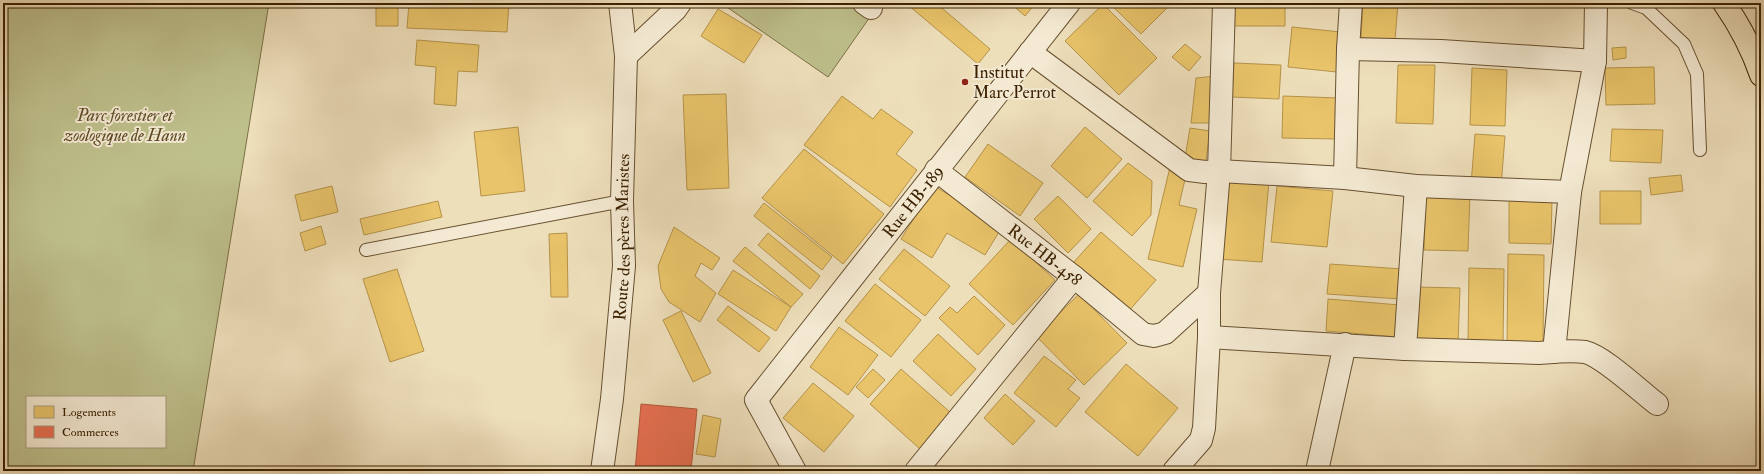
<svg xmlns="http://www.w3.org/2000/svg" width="1764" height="474" viewBox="0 0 1764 474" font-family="'IM FELL Double Pica',serif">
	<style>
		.green { fill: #bec08c; stroke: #7c7046; fill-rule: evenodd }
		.homes { fill: #e9c46a; stroke: #b5934a }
		.shops { fill: #e76f51; stroke: #b35839 }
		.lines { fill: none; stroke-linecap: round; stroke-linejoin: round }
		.service-casing { stroke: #685030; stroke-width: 14 }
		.minor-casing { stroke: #685030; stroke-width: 24 }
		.tertiary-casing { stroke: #685030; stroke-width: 24 }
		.motorway-casing { stroke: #3b2101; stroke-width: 24 }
		.service { stroke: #f4ead3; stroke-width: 12 }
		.minor { stroke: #f4ead3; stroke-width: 22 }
		.tertiary { stroke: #f4ead3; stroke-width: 22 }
		.motorway { stroke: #eedfbb; stroke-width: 22 }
		.poi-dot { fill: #8f2418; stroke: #f4ead3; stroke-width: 1.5 }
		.labels { text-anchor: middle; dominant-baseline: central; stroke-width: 4; stroke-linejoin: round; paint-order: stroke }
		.poi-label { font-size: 17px; fill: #3b2101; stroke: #f4ead3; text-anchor: start }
		.park-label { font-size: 17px; font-style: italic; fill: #5c4924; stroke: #f4ead3 }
		.street-label { font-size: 17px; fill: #3b2101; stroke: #f4ead3 }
	</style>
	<rect width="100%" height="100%" fill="#eedfbb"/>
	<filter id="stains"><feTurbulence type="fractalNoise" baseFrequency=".005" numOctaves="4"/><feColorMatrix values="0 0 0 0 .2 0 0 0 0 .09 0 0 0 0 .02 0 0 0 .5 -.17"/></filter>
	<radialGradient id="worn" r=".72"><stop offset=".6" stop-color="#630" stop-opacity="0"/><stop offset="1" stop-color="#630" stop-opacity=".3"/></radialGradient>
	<!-- green -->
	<path class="green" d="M3,3H269L193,471H3ZM27,397H165V447H27Z
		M721,3H850L870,17L828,77Z"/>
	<!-- homes -->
	<path class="homes" d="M376,3H398V26H376Z
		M409,3H509L507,32L407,28Z
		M909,3H936L990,49L978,64L908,5Z
		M1010,3H1036L1025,16Z
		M1109,3H1172L1141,34Z
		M1234,3H1285V26H1234Z
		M1363,3H1398L1395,40L1361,38Z
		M1103,4L1157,58L1119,95L1065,41Z
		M718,9L762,35L744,63L701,36Z
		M1292,27L1341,32L1337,72L1288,67Z
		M417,40L479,45L477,72L458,71L456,106L434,104L436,67L415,65Z
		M1185,44L1201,57L1189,71L1172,57Z
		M1626,47V58L1613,60L1612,48Z
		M1234,63L1281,65L1279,99L1232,97Z
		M1398,65H1435L1433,124L1396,123Z
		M1654,67L1655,104L1606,105L1605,68Z
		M1472,68L1507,70L1505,126L1470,125Z
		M1216,76L1211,123H1191L1196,78Z
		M726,94L729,188L687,190L683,95Z
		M842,96L873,119L881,109L913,132L896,154L917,170L890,207L804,145Z
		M1283,96L1339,98L1338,139L1282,138Z
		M518,127L525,191L481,196L474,132Z
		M1085,127L1122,159L1087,198L1051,166Z
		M1190,128L1210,131L1205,167L1184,164Z
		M1612,129L1663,130L1661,163L1610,161Z
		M1475,134L1505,136L1501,187L1471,185Z
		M988,144L1043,183L1020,216L965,177Z
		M804,149L884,214L843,264L762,198Z
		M1128,163L1152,181L1151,215L1132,236L1093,201Z
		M1170,167L1187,171L1179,205L1197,209L1183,267L1148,259Z
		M1681,175L1683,191L1651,195L1649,178Z
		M1223,177L1269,181L1262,262L1217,259Z
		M332,186L338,212L301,221L295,195Z
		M934,186L1002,227L985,255L947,233L932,258L901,239Z
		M1277,186L1333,191L1327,247L1271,242Z
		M1600,191H1641V224H1600Z
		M1426,193L1470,194L1468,251L1424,250Z
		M1058,196L1091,229L1068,253L1034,219Z
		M1509,198L1552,199L1551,244L1509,243Z
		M438,201L442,217L364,235L360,219Z
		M764,203L832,257L822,270L754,216Z
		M321,226L326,244L305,251L300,233Z
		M674,227L720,258L712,270L701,263L695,276L716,293L700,322L669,302L661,289L658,266Z
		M1101,232L1156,280L1128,312L1072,264Z
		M567,233L568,297H551L549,234Z
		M768,233L820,276L810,289L758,245Z
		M1011,239L1055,280L1013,325L969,284Z
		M745,247L803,294L791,307L733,261Z
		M904,249L950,286L925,316L879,279Z
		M1508,254L1544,255L1543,344H1507Z
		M1330,264L1402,269L1400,299L1327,294Z
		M1469,268L1504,269L1503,345L1468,344Z
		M397,269L424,351L390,362L363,279Z
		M733,270L791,307L776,331L718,294Z
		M875,284L921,320L891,357L845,321Z
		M1416,287L1460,288L1458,343L1415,342Z
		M1079,294L1127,343L1084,385L1036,336Z
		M974,296L1005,325L978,355L939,318L950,307L957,313Z
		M1328,299L1400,305L1398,337L1326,331Z
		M728,306L770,338L759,352L717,320Z
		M681,311L711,373L693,382L663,320Z
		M839,327L878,355L848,395L810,367Z
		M938,334L976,369L951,396L913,361Z
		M1044,356L1076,380L1068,389L1080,398L1056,427L1014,393Z
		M1126,364L1178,408L1138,456L1085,412Z
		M873,369L885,380L868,398L856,387Z
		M901,369L951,413L920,449L870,404Z
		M813,383L854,416L824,452L783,418Z
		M1005,394L1035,421L1013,445L984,418Z
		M703,415L721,419L715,457L696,454Z"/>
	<!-- shops -->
	<path class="shops" d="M641,404L697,409L691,471H635Z"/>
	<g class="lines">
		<!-- service casing -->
		<g class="service-casing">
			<path id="service" d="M1632,3L1646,8L1684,44L1697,74L1700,150
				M366,250L622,201"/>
		</g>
		<!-- minor casing -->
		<g class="minor-casing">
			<g id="minor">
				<path d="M864,3L871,8"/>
				<path d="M1348,49L1441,51L1595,61"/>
				<path d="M1030,52L1189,170L1205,172L1219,171L1345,178L1416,186L1570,192"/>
				<path d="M626,56L675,10L680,3"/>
				<path id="s1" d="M936,170L1074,277L1143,334L1154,336L1165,333L1209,293"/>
				<path d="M1345,178L1348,49L1351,3"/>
				<path d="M1209,337L1405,349L1539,353C1553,352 1570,350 1585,352C1603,356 1640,391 1657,404"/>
				<path d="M1405,349L1416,186"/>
				<path d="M1554,352L1570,192L1595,61L1596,3"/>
				<path d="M916,471L1074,277"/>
				<path d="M1174,471L1201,440L1204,428L1209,337V293L1219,171L1224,3"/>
				<path d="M1317,471L1345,344"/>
			</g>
		</g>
		<!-- tertiary casing -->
		<g class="tertiary-casing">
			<g id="tertiary">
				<path id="s2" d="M602,471L612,399L624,266L622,201L626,56L620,3"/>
				<path id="s3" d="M795,471L756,400L1069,3"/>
			</g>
		</g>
		<!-- motorway casing -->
		<g class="motorway-casing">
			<path id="motorway" d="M1724,3C1740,26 1752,49 1761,75"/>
		</g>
		<!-- service -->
		<use href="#service" class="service"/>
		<!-- minor -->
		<use href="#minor" class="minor"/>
		<!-- tertiary -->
		<use href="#tertiary" class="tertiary"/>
		<!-- motorway -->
		<use href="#motorway" class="motorway"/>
	</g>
	<!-- markers -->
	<circle class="poi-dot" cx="965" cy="82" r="4"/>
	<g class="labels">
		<!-- poi labels -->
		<g class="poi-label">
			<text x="973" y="72">Institut<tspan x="973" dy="20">Marc Perrot</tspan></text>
		</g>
		<!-- park labels -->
		<g class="park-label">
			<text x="125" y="115">Parc forestier et<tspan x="125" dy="20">zoologique de Hann</tspan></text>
		</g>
		<!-- street labels -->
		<g class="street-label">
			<text stroke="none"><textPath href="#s3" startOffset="334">Rue HB-189</textPath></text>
			<text stroke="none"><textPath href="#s2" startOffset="235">Route des pères Maristes</textPath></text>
			<text stroke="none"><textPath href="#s1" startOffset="138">Rue HB-458</textPath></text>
		</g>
	</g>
	<!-- margin -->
	<rect width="1764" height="474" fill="none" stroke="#eedfbb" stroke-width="16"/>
	<rect x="4" y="4" width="1756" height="466" fill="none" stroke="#3b2101" stroke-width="2"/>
	<rect x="8" y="8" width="1748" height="458" fill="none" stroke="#3b2101"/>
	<!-- legend -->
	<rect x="26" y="396" width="140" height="52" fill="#f4ead3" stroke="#aa9a7f"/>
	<rect x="34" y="406" width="20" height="12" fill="#e9c46a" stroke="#aa9a7f"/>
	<text x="62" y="416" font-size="12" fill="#3b2101">Logements</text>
	<rect x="34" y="426" width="20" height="12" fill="#e76f51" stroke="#aa9a7f"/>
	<text x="62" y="436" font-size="12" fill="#3b2101">Commerces</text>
	<rect width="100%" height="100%" filter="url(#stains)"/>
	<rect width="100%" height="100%" fill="url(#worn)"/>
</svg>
